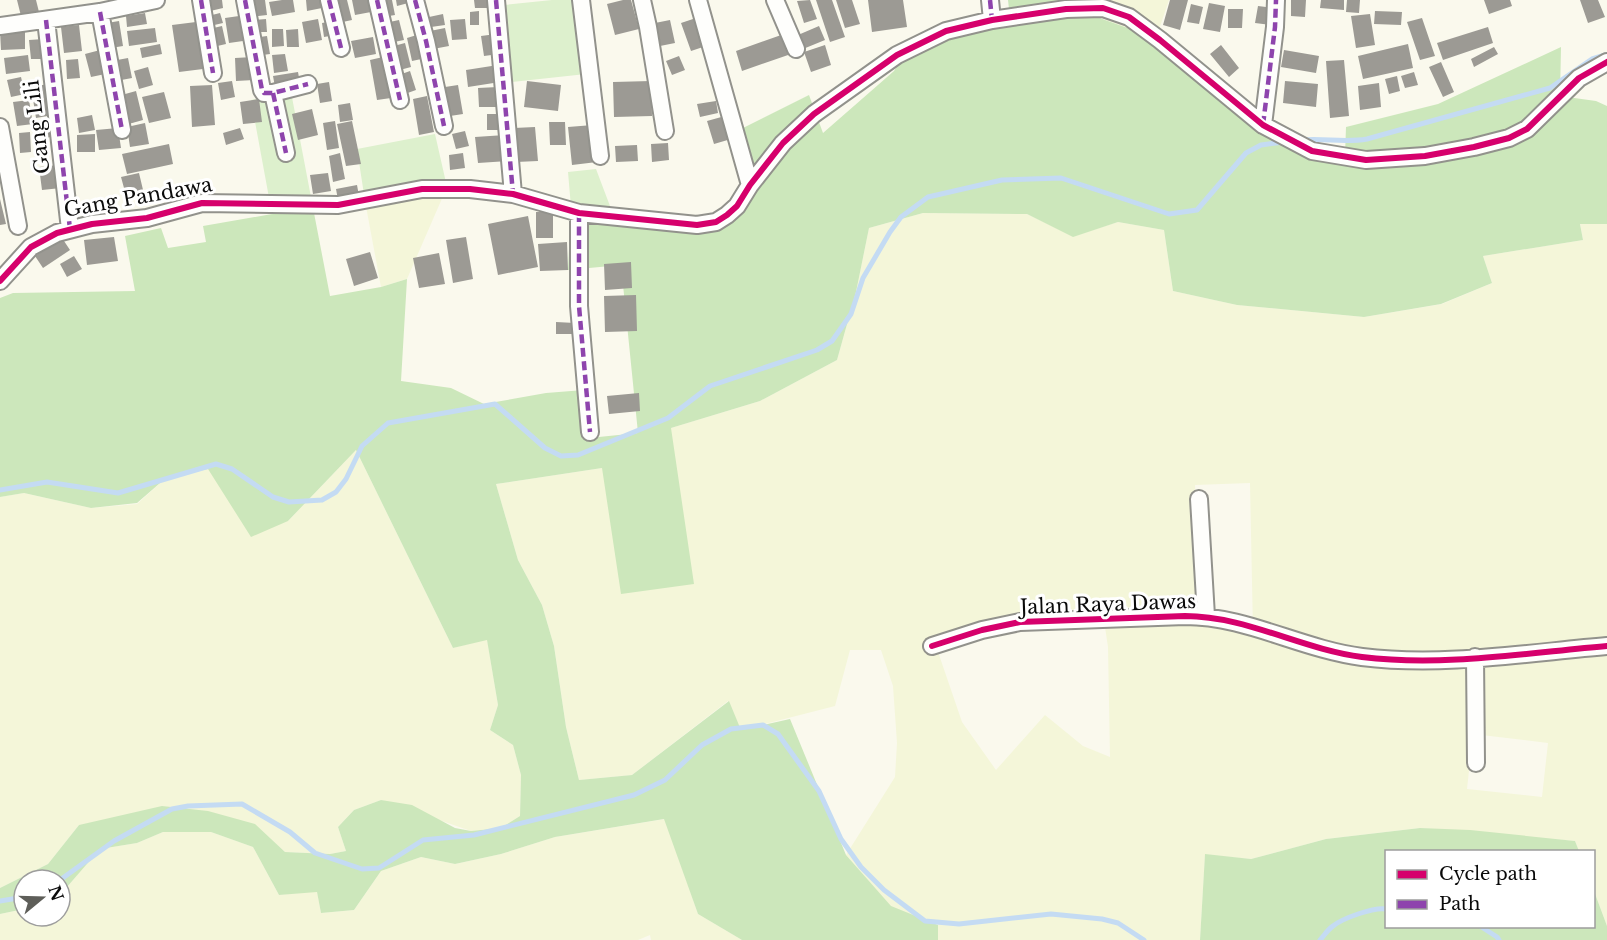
<svg xmlns="http://www.w3.org/2000/svg" width="1607" height="940" viewBox="0 0 1607 940" font-family="'Libre Baskerville',serif">
	<style>
		.farmland { fill: #f4f6d9; fill-rule: evenodd }
		.green { fill: #ddf0cd }
		.forest { fill: #cce7bb }
		.lines { fill: none; stroke-linecap: round; stroke-linejoin: round }
		.stream { stroke: #c4dbf3; stroke-width: 5 }
		.building { fill: #9c9a94 }
		.minor-casing { stroke: #92928c; stroke-width: 20 }
		.minor { stroke: #fefefc; stroke-width: 16 }
		.quiet { stroke: #8e44ad; stroke-width: 4.5; stroke-dasharray: 9 4.5; stroke-linecap: butt }
		.cycleway-casing { stroke: #fff; stroke-width: 10 }
		.cycleway { stroke: #d6006c; stroke-width: 6 }
		.labels { text-anchor: middle; dominant-baseline: central; stroke-width: 6; stroke-linejoin: round; paint-order: stroke }
		.street-label { font-size: 20px; fill: #0a0a0a; stroke: #fff }
	</style>
	<rect width="100%" height="100%" fill="#faf9ed"/>
	<!-- farmland -->
	<path class="farmland" d="M1111,0H1169L1156,38L1105,20Z
		M447,187L407,279L381,287L365,201Z
		M923,213L1027,214L1073,236L1118,222L1164,230L1173,291L1237,305L1364,317L1442,304L1492,283L1483,256L1583,240L1580,223L1607,224V926L1594,891V852L1579,851L1575,841L1420,828L1326,839L1251,859L1205,855L1200,940H938V925L891,907L846,855L895,777L897,743L893,686L881,650H850L835,706L741,730L728,701L632,775L579,780L566,727L554,646L542,605L518,560L496,484L602,468L671,428L760,401L837,360L856,292L869,228ZM1250,483L1253,632L1216,625L1202,626L1195,485ZM1103,614L1108,647L1110,757L1083,746L1045,715L996,770L962,722L935,643ZM1473,734L1548,743L1542,797L1467,789Z
		M356,450L453,648L487,639L498,705L490,730L513,745L521,775L520,816L501,828L471,831L381,800L354,810L338,827L346,851L330,854L285,852L254,824L79,825L48,864L0,888V497L24,493L91,508L137,504L167,477L208,469L288,521Z
		M665,819L698,914L742,940H651L650,935L638,940H0V914L24,909V916H60V895L100,849L137,843L163,832H211L253,847L279,895L317,891L321,913L354,910L381,871L421,857L455,864L501,854L555,837Z"/>
	<!-- green -->
	<path class="green" d="M552,0H579L586,74L512,82L504,5Z
		M291,92L314,213L272,214L251,100Z
		M435,134L447,187L365,201L357,149Z
		M596,169L613,214L571,207L568,172Z"/>
	<!-- forest -->
	<path class="forest" d="M1008,0H1069V4L1105,20L1156,38L1260,125L1345,155L1346,127L1438,104L1561,47L1560,96L1596,101L1607,106V224H1580L1583,240L1483,256L1492,283L1441,304L1364,317L1237,305L1173,291L1164,230L1118,222L1073,237L1027,214L923,213L869,228L856,292L837,360L760,401L671,428L694,584L621,594L602,468L496,484L518,560L542,605L554,646L566,727L579,780L632,775L729,701L741,730L790,719L846,855L891,906L938,925V940H742L698,914L664,819L555,837L501,854L455,864L421,857L381,871L354,910L321,913L317,892L279,895L253,847L211,832H163L137,843L100,849L60,895V880H24V909L0,914V888L48,864L79,825L162,806L208,811L255,824L285,852L330,854L346,851L338,827L354,810L381,800L412,805L455,828L471,831L501,828L520,816L521,775L513,745L490,730L498,705L487,640L453,648L356,450L288,521L251,537L208,469L167,477L137,503L91,508L24,493L0,497V298L13,293L135,291L125,236L161,228L168,248L206,242L203,226L272,214L314,213L330,296L381,287L407,279L401,381L451,388L484,404L546,393L584,390L589,438L638,433L621,265L568,270L571,207L613,214L671,232L731,214L746,170L739,130L809,95L823,133L894,71L908,48L1009,9Z
		M1420,828L1470,830L1575,841L1579,851L1386,852V926H1594V891L1607,926V940H1200L1205,854L1251,859L1326,839Z"/>
	<g class="lines">
		<!-- stream -->
		<path class="stream" d="M1302,140C1324,138 1345,143 1367,139L1550,88L1592,59L1605,55
			M0,490L47,482L118,493L216,464L232,469L273,497L289,502L322,500L336,492L346,479L362,446L388,423L495,404L545,448L561,456L578,455L668,418L710,386L817,350L832,341L851,314L863,278L890,232L901,217L928,197L1002,180L1061,178L1169,214L1197,210L1246,153L1261,145L1284,142
			M60,880L114,841L172,809L188,806L242,804L290,832L315,853L362,869L379,868L423,840L474,835L634,795L665,780L702,745L731,729L763,725L778,734L819,791L841,839L861,867L884,890L925,921L959,924L1051,914L1102,919L1118,923L1144,940
			M0,901L24,897
			M1480,926L1497,937L1499,940
			M1320,940C1324,936 1328,929 1333,926C1343,918 1374,907 1386,909"/>
	</g>
	<!-- building -->
	<path class="building" d="M17,0H36L40,16L22,20Z
		M203,0H222L223,8L206,12Z
		M248,0H265L267,15L250,17Z
		M282,0H293L295,12L272,16L269,2Z
		M306,0H325L327,7L307,11Z
		M339,0H347L352,20L338,23L333,1Z
		M352,0H369L371,12L355,15Z
		M379,0H392L395,15L383,17Z
		M396,0H412V2L397,6Z
		M474,0H489L490,8H475Z
		M623,0H631L639,29L615,35L607,4Z
		M810,0L817,19L804,23L797,1Z
		M816,0H832L845,37L830,42Z
		M836,0H852L860,24L845,28Z
		M868,0H903L907,27L872,32Z
		M1170,0H1188L1180,30L1163,25Z
		M1291,0H1306L1305,17L1291,16Z
		M1321,0H1344V10L1320,8Z
		M1347,0H1360L1359,13L1346,12Z
		M1484,0H1510L1512,6L1489,14Z
		M1580,0H1598L1605,17L1588,23Z
		M1209,3L1225,6L1220,32L1203,29Z
		M1191,4L1203,7L1199,24L1187,22Z
		M1258,6L1273,8L1271,25L1255,23Z
		M1228,9H1243L1242,28H1228Z
		M479,11V25H470V12Z
		M1375,11L1402,12L1401,25L1374,24Z
		M145,13L147,24L127,27L126,16Z
		M220,13L223,23L210,26L208,16Z
		M443,14L445,25L431,27L429,17Z
		M1370,14L1375,45L1356,48L1351,16Z
		M246,15L250,40L229,43L225,18Z
		M699,17L709,45L691,51L681,23Z
		M1422,18L1435,56L1420,60L1407,22Z
		M266,19L267,32H254L253,20Z
		M318,19L322,40L306,43L302,22Z
		M465,19L467,39L452,40L450,20Z
		M399,20L404,40L389,43L385,23Z
		M670,20L675,43L660,46L655,23Z
		M119,21L123,46L111,48L107,23Z
		M333,21L335,35L324,37L322,23Z
		M196,22L203,69L179,72L172,25Z
		M79,25L82,51L64,53L61,27Z
		M222,26L226,44L213,47L209,29Z
		M819,26L825,40L803,49L798,35Z
		M1488,27L1493,43L1443,60L1437,43Z
		M155,28L157,42L129,46L127,31Z
		M445,28L449,46L433,49L430,31Z
		M272,29H283L284,46L272,47Z
		M298,29L299,47H287L286,30Z
		M25,30V49L1,50L0,31Z
		M420,34L426,58L412,61L407,38Z
		M496,34L499,54L484,56L481,36Z
		M784,34L791,54L742,71L736,51Z
		M267,36L270,54L255,56L253,38Z
		M373,37L376,54L355,58L351,41Z
		M44,39L45,59H31L29,40Z
		M405,43L411,67L396,71L390,47Z
		M160,44L162,54L142,58L140,48Z
		M1408,44L1413,68L1363,79L1358,56Z
		M825,45L831,65L811,72L804,52Z
		M1221,45L1239,68L1229,77L1210,54Z
		M1494,47L1498,54L1474,67L1471,59Z
		M104,49L110,73L91,77L85,54Z
		M1284,50L1319,56L1316,73L1281,67Z
		M285,54L288,71L274,73L272,55Z
		M28,55L30,71L6,74L4,58Z
		M679,56L685,70L672,75L666,61Z
		M253,57L254,80L236,81L235,58Z
		M383,57L391,98L377,100L370,60Z
		M128,58L132,78L116,81L112,61Z
		M78,59L80,78L67,79L66,60Z
		M1344,60L1349,116L1330,118L1326,61Z
		M1441,62L1454,92L1443,97L1429,67Z
		M498,65L500,82L468,87L466,70Z
		M148,67L153,85L139,89L134,71Z
		M410,71L416,90L402,95L396,76Z
		M298,72L300,83L275,87L273,76Z
		M1414,72L1418,85L1405,88L1401,76Z
		M1397,76L1400,91L1389,94L1385,79Z
		M21,77L25,94L11,97L7,80Z
		M232,81L235,97L221,100L218,83Z
		M527,81L561,85L558,111L524,107Z
		M651,81L652,116L614,117L613,82Z
		M1285,81L1318,84L1316,107L1283,103Z
		M329,82L332,101L320,103L317,84Z
		M1379,83L1381,107L1360,110L1358,86Z
		M48,84L53,115L36,118L31,87Z
		M212,85L215,125L192,127L190,86Z
		M458,85L463,114L450,116L445,87Z
		M498,87V107H479L478,88Z
		M136,91L143,120L125,125L118,96Z
		M164,92L171,118L149,123L142,97Z
		M427,96L434,132L419,135L413,99Z
		M259,99L262,122L243,124L240,102Z
		M29,100L33,124L17,126L13,102Z
		M716,101L718,113L700,117L697,104Z
		M350,103L353,120L340,122L338,105Z
		M312,109L318,135L298,140L292,114Z
		M487,114H502L503,130H487Z
		M92,115L95,130L79,133L77,118Z
		M725,116L731,139L714,144L707,121Z
		M335,121L339,148L327,150L323,123Z
		M352,121L361,164L346,166L337,124Z
		M549,122H565L566,145H550Z
		M52,123L55,136L41,139L39,126Z
		M145,123L149,144L130,147L127,127Z
		M593,125L597,162L572,165L568,127Z
		M535,127L538,161L516,162L514,128Z
		M118,128L121,148L99,150L96,130Z
		M240,128L244,139L226,145L223,133Z
		M465,131L469,146L456,149L452,134Z
		M30,132L31,152L20,153L19,133Z
		M95,134V152H77V135Z
		M505,135L508,161L478,163L475,137Z
		M668,143L669,160L652,162L651,144Z
		M169,144L173,164L127,174L122,154Z
		M637,145L638,161L616,162L615,146Z
		M340,153L345,179L333,182L329,156Z
		M463,153L465,168L450,170L449,155Z
		M58,165L61,188L42,190L39,167Z
		M139,173L144,194L127,199L121,177Z
		M328,173L331,191L313,194L310,175Z
		M357,185L359,196L338,200L336,189Z
		M0,199L6,224L0,225Z
		M536,212H553V238H536Z
		M528,216L538,267L498,275L488,224Z
		M114,237L118,261L87,265L84,240Z
		M466,237L473,279L453,283L446,240Z
		M62,238L70,250L43,268L35,256Z
		M567,242L568,270L540,271L538,244Z
		M370,252L378,278L354,286L346,259Z
		M439,253L445,284L419,288L413,258Z
		M74,256L82,269L67,277L60,264Z
		M631,262L632,288L605,290L604,264Z
		M636,295L637,331L605,332L604,296Z
		M556,322L575,323V334H556Z
		M639,393L640,411L609,414L607,396Z"/>
	<g class="lines">
		<!-- minor casing -->
		<g class="minor-casing">
			<path id="minor" d="M201,0L213,73
				M245,0L262,90L264,93H273L308,84
				M329,0L341,48
				M377,0L400,100
				M415,0L426,41L444,126
				M496,0L513,194
				M581,0L600,156
				M642,0L648,27L665,131
				M698,0L750,185
				M775,0L796,49
				M990,0L992,20
				M100,12L122,130
				M46,20L70,229
				M0,26L100,12L156,0
				M273,93L286,153
				M1263,125L1275,27L1276,0
				M0,127L18,226
				M579,213V306L590,432
				M0,281L31,247L57,233L92,224L147,218L202,203L338,205L422,189H470L513,194L579,213L697,225L716,222L727,215L737,206L750,185L783,143L814,114L897,55L946,31L992,20L1066,9L1103,8L1129,17L1160,40L1263,125L1312,151L1366,160L1425,156L1474,147L1509,138L1527,129L1579,78L1607,62
				M1199,499L1206,616
				M932,646L982,630L1020,622L1185,616C1246,616 1301,649 1362,657C1442,667 1526,653 1607,646
				M1475,657L1476,763"/>
		</g>
		<!-- minor -->
		<use href="#minor" class="minor"/>
		<!-- quiet -->
		<path class="quiet" d="M201,0L213,73
			M245,0L262,90L264,93H273L308,84
			M329,0L341,48
			M377,0L400,100
			M415,0L426,41L444,126
			M496,0L513,194
			M990,0L992,20
			M100,12L122,130
			M46,20L70,229
			M273,93L286,153
			M1263,125L1275,27L1276,0
			M579,213V306L590,432"/>
		<!-- cycleway casing -->
		<g class="cycleway-casing">
			<path id="cycleway" d="M0,281L31,247L57,233L92,224L147,218L202,203L338,205L422,189H470L513,194L579,213L697,225L716,222L727,215L737,206L750,185L783,143L814,114L897,55L946,31L992,20L1066,9L1103,8L1129,17L1160,40L1263,125L1312,151L1366,160L1425,156L1474,147L1509,138L1527,129L1579,78L1607,62
				M932,646L982,630L1020,622L1185,616C1246,616 1301,649 1362,657C1442,667 1526,653 1607,646"/>
		</g>
		<!-- cycleway -->
		<use href="#cycleway" class="cycleway"/>
	</g>
	<g class="labels">
		<!-- street labels -->
		<g class="street-label">
			<text transform="translate(37 127) rotate(-97)">Gang Lili</text>
			<text transform="translate(138 197) rotate(-10)">Gang Pandawa</text>
			<text transform="translate(1108 604) rotate(-2)">Jalan Raya Dawas</text>
		</g>
	</g>
	<!-- legend -->
	<rect x="1385" y="850" width="210" height="78" fill="#ffffff" stroke="#9d9d9d" stroke-width="1.5"/>
	<rect x="1397" y="870" width="30" height="9" fill="#d6006c" stroke="#9d9d9d" stroke-width="1.5"/>
	<text x="1439" y="880" font-size="18" fill="#0a0a0a">Cycle path</text>
	<rect x="1397" y="900" width="30" height="9" fill="#8e44ad" stroke="#9d9d9d" stroke-width="1.5"/>
	<text x="1439" y="910" font-size="18" fill="#0a0a0a">Path</text>
	<!-- north arrow -->
	<g transform="translate(42 898) rotate(71)"><circle r="28" fill="#ffffff" stroke="#9d9d9d" stroke-width="1.5"/>
	<path d="M0-4.5L10 22L0 15L-10 22Z" fill="#5e5e59"/>
	<text y="-9" font-size="16" font-weight="bold" text-anchor="middle" fill="#0a0a0a">N</text>
	</g>
</svg>
